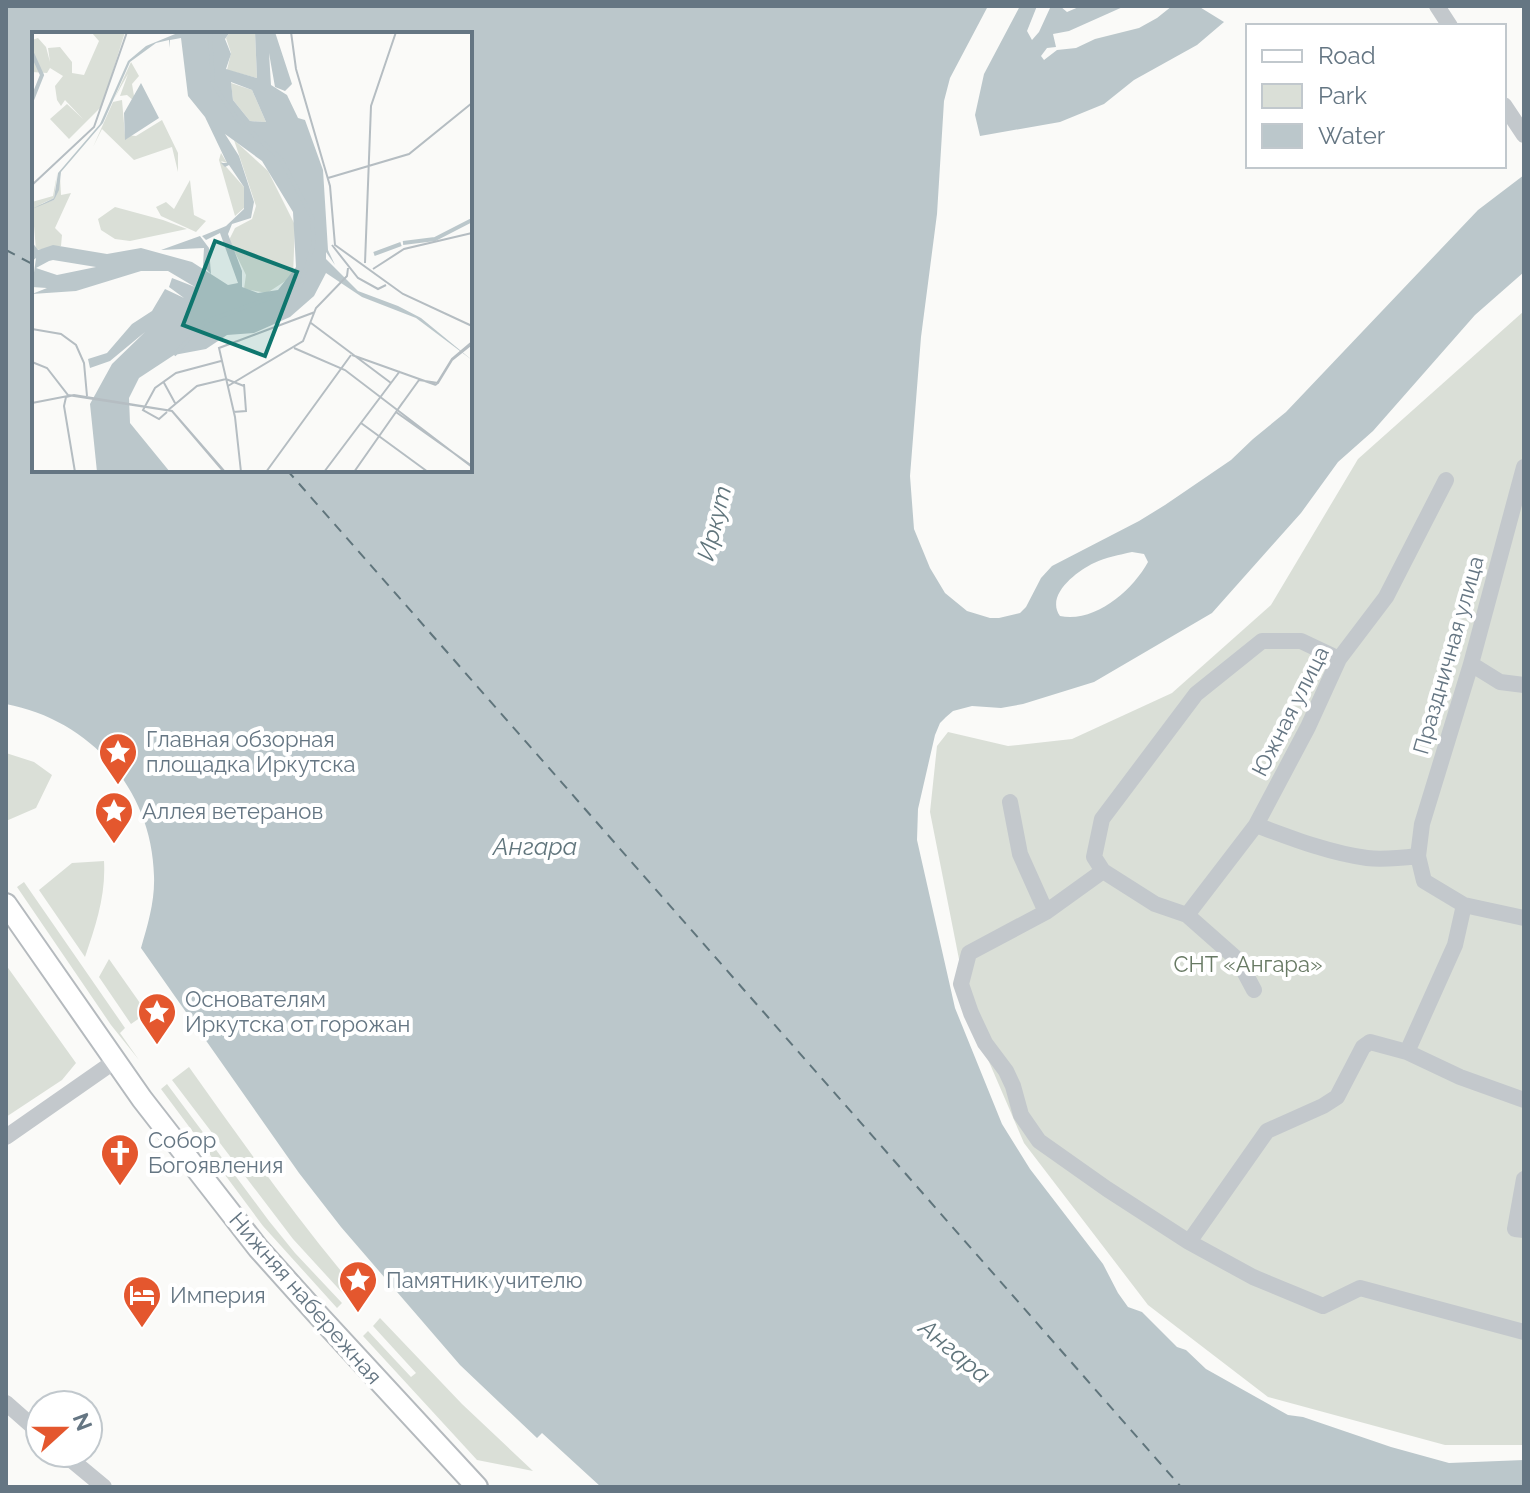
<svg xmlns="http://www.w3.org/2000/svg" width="1530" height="1493" viewBox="0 0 1530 1493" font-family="Raleway,sans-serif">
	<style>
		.green { fill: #dadfd7 }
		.water { fill: #bbc7cb; fill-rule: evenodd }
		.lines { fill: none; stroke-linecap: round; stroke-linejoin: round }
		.ferry { stroke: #60757c; stroke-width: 2; stroke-dasharray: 10 8; stroke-linecap: butt }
		.major-casing { stroke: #b5babe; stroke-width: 24 }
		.minor { stroke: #c3c8cc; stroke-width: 16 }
		.major { stroke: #fff; stroke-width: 20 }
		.labels { text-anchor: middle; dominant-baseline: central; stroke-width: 8; stroke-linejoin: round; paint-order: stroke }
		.street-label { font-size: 22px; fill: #657683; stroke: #fff }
		.poi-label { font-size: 22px; fill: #657683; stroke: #fff; text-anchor: start }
		.park-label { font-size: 22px; fill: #687a64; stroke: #fff }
		.water-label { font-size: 24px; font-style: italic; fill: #60757c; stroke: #fff }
		.inset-river { fill: none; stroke: #bbc7cb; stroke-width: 4 }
		.inset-road { fill: none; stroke: #b5bdc2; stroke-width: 2 }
		.view { fill: #0f766e; fill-opacity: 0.15; stroke: #0f766e; stroke-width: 4 }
		.inset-edge { fill: none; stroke: #657683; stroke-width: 4 }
	</style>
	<rect width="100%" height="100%" fill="#fafaf8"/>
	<!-- green -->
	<path class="green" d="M1524,311V1445H1445L1268,1397L1148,1305L1024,1143L971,1020L930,812L937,746L948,732L1008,746L1072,739L1172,693L1271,605L1358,459Z
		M6,753L34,762L52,775L36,808L6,821Z
		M104,861C106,895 96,925 85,957L39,890L72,863Z
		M24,882L125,1028L120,1033L139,1060L111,1025L17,887Z
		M109,959L147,1013L131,1024L99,977Z
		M6,965L76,1063L62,1080L6,1117Z
		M189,1067C243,1143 296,1218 356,1289L347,1298L293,1239L172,1080Z
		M167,1084L269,1221L295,1253L342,1303L337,1308L263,1226L161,1089Z
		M380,1318L462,1404L533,1471L477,1460L363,1336L368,1331L411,1377L416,1373L373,1326Z"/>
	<!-- water -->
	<path class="water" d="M6,6H988L950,78L944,101L937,214L921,337L910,476L914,529L930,568L945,593L967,611L990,618H999L1020,613L1026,607L1041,578L1052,566L1139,521L1165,505L1231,460L1253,439L1286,412L1478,210L1524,175V272L1475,315L1373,431L1338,462L1301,513L1212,613L1094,682L1023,704L1001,708L972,706L953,711L946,717L940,723L935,735L918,809L917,840L955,1008L1002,1124L1030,1169L1103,1264L1118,1293L1128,1307L1142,1312L1177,1347L1186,1350L1206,1369L1288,1415L1303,1417L1391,1447L1449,1463L1524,1460V1487H601L542,1433L537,1438L460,1365L341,1227L299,1173L141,948C148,924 155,901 154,876C152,789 90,720 6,704ZM34,34H470V470H34ZM1132,552L1144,554L1148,562C1132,591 1095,623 1060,616C1045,595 1077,571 1094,563C1106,557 1119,555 1132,552Z
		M1020,6H1037L1027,31L1032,40L1039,32L1050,8L1060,6L1067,12L1081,6H1125L1069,31L1053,34L1056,47L1047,48L1041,56L1044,60L1057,50L1076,48L1095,39L1139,28L1157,18L1172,6H1198L1224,22L1197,45L1134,80L1104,104L1060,122L980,136L975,115L984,74Z"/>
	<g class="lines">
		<!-- ferry -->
		<path class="ferry" d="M6,250L34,265
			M287,470L1181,1487"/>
		<!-- major casing -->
		<g class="major-casing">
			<path id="major" d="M6,904L142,1099L258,1248L319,1316L477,1487"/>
		</g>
		<!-- minor -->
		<path class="minor" d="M1437,6L1450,26
			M1504,105L1524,135
			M1471,664L1500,682L1524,685
			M1010,802L1020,854L1046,912L1103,871L1155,904L1187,915L1238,960L1254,990
			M1256,825C1291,838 1329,853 1367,858C1384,860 1401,858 1418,856L1424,881L1464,905L1524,918
			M1418,856L1422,824L1471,664L1524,467
			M1103,871L1094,857L1102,819L1196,694L1262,641H1301L1339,659
			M1046,912L969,953L961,984L971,1013L985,1043L1006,1071L1013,1086L1021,1115L1039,1141L1107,1189L1189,1242L1253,1277L1323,1306L1360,1288L1524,1332
			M1187,915L1256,825L1308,727L1339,659L1386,597L1446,480
			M1407,1052L1455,945L1464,905
			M6,1137L115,1061
			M1524,1179L1515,1229L1524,1230
			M1189,1242L1267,1131L1323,1106L1337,1097L1363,1047L1370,1042L1407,1052L1460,1077L1524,1100
			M6,1403L40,1433
			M63,1453L104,1487"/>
		<!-- major -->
		<use href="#major" class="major"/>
	</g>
	<!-- icons -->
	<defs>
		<g id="sight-pin" transform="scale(2)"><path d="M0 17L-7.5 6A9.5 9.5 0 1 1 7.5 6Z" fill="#e4572e" stroke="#fff"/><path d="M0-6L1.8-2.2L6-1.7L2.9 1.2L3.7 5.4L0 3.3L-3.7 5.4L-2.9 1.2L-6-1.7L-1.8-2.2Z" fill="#fff"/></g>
		<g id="church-pin" transform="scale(2)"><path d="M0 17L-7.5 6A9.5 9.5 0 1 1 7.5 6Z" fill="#e4572e" stroke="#fff"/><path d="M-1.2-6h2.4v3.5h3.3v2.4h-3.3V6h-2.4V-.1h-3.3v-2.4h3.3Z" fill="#fff"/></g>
		<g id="hotel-pin" transform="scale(2)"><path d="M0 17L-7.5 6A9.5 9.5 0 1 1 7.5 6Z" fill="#e4572e" stroke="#fff"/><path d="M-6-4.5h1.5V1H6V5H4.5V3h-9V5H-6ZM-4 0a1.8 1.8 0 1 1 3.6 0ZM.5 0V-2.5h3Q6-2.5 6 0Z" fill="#fff"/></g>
	</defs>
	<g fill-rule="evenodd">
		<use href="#sight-pin" x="118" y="752"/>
		<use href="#sight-pin" x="114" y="811"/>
		<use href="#sight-pin" x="157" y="1012"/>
		<use href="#church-pin" x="120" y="1153"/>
		<use href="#sight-pin" x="358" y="1280"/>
		<use href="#hotel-pin" x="142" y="1295"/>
	</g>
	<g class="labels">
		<!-- street labels -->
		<g class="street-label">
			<text transform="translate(1448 655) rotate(-74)">Праздничная улица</text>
			<text transform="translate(1290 711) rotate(-63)">Южная улица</text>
			<text transform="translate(306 1298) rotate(49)">Нижняя набережная</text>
		</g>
		<!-- poi labels -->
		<g class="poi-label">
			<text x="146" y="739">Главная обзорная<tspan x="146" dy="25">площадка Иркутска</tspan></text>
			<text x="142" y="811">Аллея ветеранов</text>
			<text x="185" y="999">Основателям<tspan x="185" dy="25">Иркутска от горожан</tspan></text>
			<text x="148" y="1140">Собор<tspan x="148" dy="25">Богоявления</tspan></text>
			<text x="386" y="1280">Памятник учителю</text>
			<text x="170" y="1295">Империя</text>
		</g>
		<!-- park labels -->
		<g class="park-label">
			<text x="1248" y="964">СНТ «Ангара»</text>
		</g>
		<!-- water labels -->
		<g class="water-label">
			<text transform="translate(714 523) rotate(-76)">Иркут</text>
			<text x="535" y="846">Ангара</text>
			<text transform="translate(955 1351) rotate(40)">Ангара</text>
		</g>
	</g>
	<!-- overview -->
	<g transform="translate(32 32)">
		<rect width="440" height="440" fill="#fafaf8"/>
		<path d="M93,0L70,74L37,107L18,87L35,72L51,87L33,68L29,74L25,68L23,54L31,44L18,36L15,41L0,40V8L6,6L14,15L18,30L16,16L28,15L40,30V41L52,43L67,9L60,1ZM198,0H223L225,46L195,38L199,21L194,6ZM99,30L107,44L100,52L103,70L95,63L88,64L96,42L82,67ZM199,51L220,58L234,90L218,89L201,68ZM90,68L93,103L104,104L130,88L146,121V140L140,115L102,128L70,97L61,115L81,70ZM202,108L236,139L263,193L261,244L235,261L212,257L214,243L197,208L203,196L220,187L224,174ZM189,121L195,131L189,129L212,155L213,175L203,184L187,128ZM25,142L22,166L7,173L22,168L28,145L29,163L39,161L23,196L30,203L29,214L4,218L0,170L21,164ZM158,148L162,183L174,189L164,200L129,184L124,175L134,170L142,177ZM83,175L131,188L155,197L98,209L83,207L69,198L66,187Z" fill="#dadfd7"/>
		<path d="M148,0H198L193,7L199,22L194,37L225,46L223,0H243L260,52L253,59L243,55L237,21L239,53L255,63L266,86L273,88L291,138L296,218L303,233L294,220V227L326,259L366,274L389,286L440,328L384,286L330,265L294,241L282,264L258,285L222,301L195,303L174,317L142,323L107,346L97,366L98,391L138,440H65L58,372L80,332L113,300L78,329L58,336L56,327L75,321L100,292L120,279L133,257L152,266L137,255L140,246L163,255L136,239H109L44,259L0,262L15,256L0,255L4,226L0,229V210L6,218L21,213L75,222L109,216L160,230L196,253L206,251L188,201L174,208L170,204L194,194L212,177V155L197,133L193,135L189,131H195L173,85L156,64L149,6L138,8V16L137,8L124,11L98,30L71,91L29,140L27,158L22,168L0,177L22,166L26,141L68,92L96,29L114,14ZM199,50L220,58L234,90L218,89L201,68ZM193,102L230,129L261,180L264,235L246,258L226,261L210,255V239L196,202L200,192L219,186L222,170L207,124ZM17,229L21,228L64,235L25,243L4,236ZM109,51L127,86L93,108L92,81ZM168,204L177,216L179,242L171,234L172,216L129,218Z" fill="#bbc7cb" fill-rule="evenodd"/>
		<path class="inset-river" d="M0,21L10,43L0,68M371,211L403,207L440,188M342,222L369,212M142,323L173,290L268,255L282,211L280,185L249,127L205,87L181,52L178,0"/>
		<path class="inset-road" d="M259,0L264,37L298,154L303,213L371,262L440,294M296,146L377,122L440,71M0,153L62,95L95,0M300,213L326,246L346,257L354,253M333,231L339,74L364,0M341,237L372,217L440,201M279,291L359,351M0,297L29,302L44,313L52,331L55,364M440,312L420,328L406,351L387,348L364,380L440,434M262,316L313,338L440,435M320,323L404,353M0,330L15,336L36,363L140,379L192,440M131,349L143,371M404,353L420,327L440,310M196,354L271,309L284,276L315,244L316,236M0,371L36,364M135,379L165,354L194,347L212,354M135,380L127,387L111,378L123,356L144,341L189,329M201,380L214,379L212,352M329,391L396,440M43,440L32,374L34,365L42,363L140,379L193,440M209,440L203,385L187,316L283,280M234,440L319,323M292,440L368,339M322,440L371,370"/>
		<path class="view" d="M183,209L265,240L233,324L151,293Z"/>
		<rect width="440" height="440" class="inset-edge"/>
	</g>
	<!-- border -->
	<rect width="1530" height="1493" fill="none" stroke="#657683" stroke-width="16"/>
	<!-- legend -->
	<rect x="1246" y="24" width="260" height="144" fill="#ffffff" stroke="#c1c8cd" stroke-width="2"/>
	<rect x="1262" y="50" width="40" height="12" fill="#ffffff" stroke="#c1c8cd" stroke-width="2"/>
	<text x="1318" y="64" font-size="24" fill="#657683">Road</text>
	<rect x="1262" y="84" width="40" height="24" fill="#dadfd7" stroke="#c1c8cd" stroke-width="2"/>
	<text x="1318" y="104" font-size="24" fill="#657683">Park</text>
	<rect x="1262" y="124" width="40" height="24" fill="#bbc7cb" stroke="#c1c8cd" stroke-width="2"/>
	<text x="1318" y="144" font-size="24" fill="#657683">Water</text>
	<!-- north arrow -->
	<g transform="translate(64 1429) rotate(69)"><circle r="38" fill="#ffffff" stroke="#c1c8cd" stroke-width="2"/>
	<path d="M0-6L14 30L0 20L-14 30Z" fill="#e4572e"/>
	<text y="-12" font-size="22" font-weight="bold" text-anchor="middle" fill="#657683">N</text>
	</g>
</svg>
